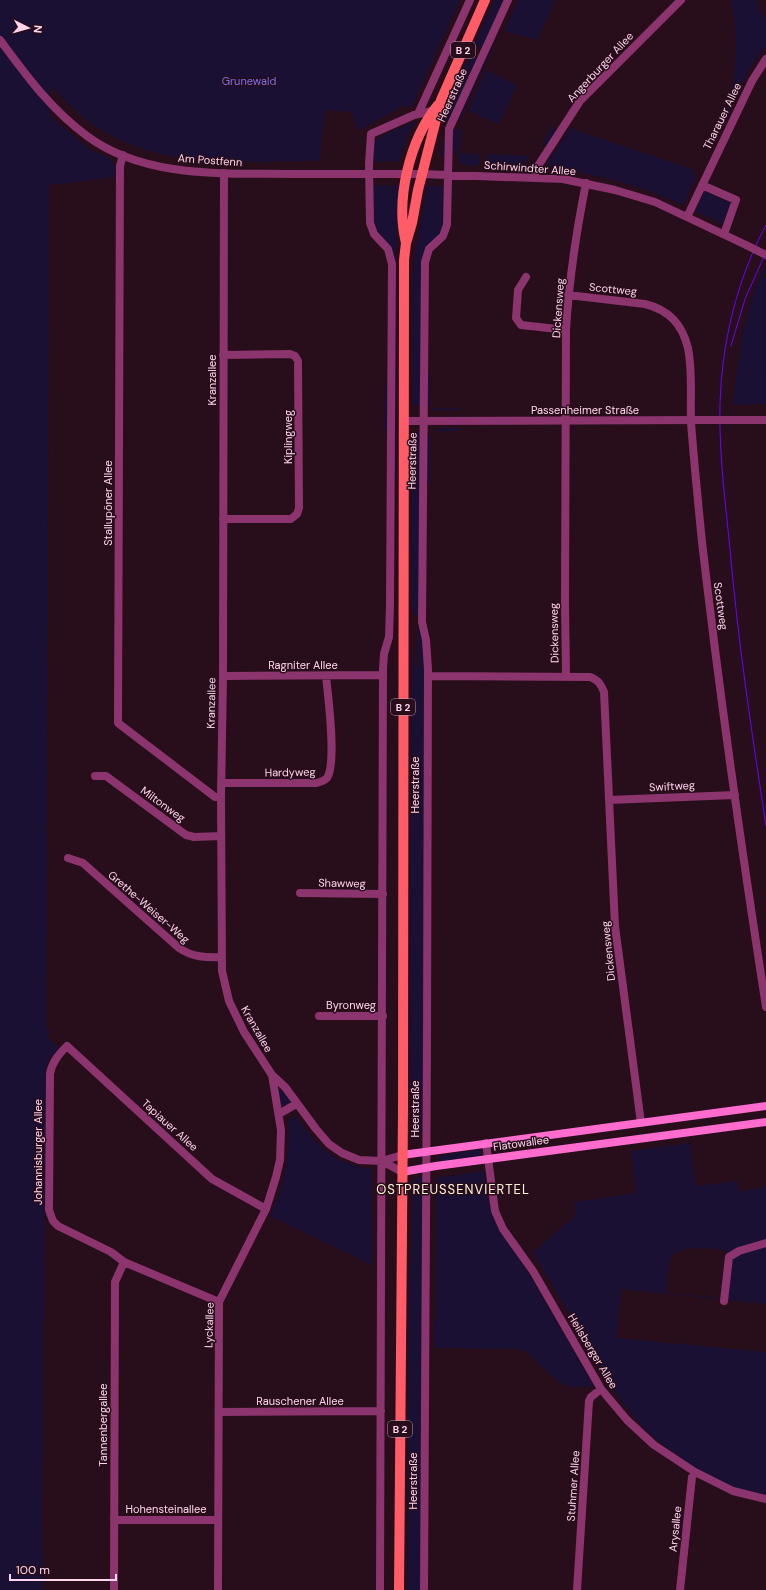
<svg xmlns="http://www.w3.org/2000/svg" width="766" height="1590" viewBox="0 0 766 1590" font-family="'DM Sans',sans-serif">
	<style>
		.green { fill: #191033; fill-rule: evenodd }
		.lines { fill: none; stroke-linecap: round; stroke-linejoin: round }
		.minor { stroke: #8b346d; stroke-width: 8 }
		.tertiary { stroke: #8b346d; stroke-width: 8 }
		.secondary { stroke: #ff6cce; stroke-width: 8 }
		.primary { stroke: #ff5c67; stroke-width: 10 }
		.tram { stroke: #6801ff; stroke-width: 1 }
		.minor-bridge { stroke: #8b346d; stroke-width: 8 }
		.tertiary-bridge { stroke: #8b346d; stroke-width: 8 }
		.labels { text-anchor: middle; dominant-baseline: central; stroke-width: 3; stroke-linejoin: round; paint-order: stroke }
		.shield { fill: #280d1b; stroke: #be99ae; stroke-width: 1 }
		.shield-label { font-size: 10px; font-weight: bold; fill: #ffd5ed }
		.street-label { font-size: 11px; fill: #ffd5ed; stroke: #280d1b }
		.park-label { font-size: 11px; fill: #766fed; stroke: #280d1b }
		.quarter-label { font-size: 13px; letter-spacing: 1px; fill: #fff2d7; stroke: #280d1b }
	</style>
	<rect width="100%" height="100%" fill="#280d1b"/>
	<!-- green -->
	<path class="green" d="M0,0H460L412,106L407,107L404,105L358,131L352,112L325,110L319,161C241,161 160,171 92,124C76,113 64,98 50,86V116L90,150L110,158L115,167V177L49,185L46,1027L50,1032L46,1036L59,1048L49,1059L46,1067L42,1517L43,1590H0Z
		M494,0H504L482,48L475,44Z
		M518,0H555L537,40L504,31Z
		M731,0H757L760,12L766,19V46L750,67L719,131C736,89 740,44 731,0Z
		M490,47L492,48L460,120L458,117Z
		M471,54L478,58L446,133L444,156L440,155L449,120H445L446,109L449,100L469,56Z
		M486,70L517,85L499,124L468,111Z
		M415,121L409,134L407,133L405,138L407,139L399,161L373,162L374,144L376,139Z
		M552,126L556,131L547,145H541Z
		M572,126L575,130L692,169L696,177L683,205C641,186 598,173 552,169L547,163Z
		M453,128L457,129L455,153H452Z
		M459,129H462L459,153L477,154L480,157L478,166L460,164C456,154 455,139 459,129Z
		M487,154L529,156L522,167L487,166Z
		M398,182L400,187L397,214L396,481H393L394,259L375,231L373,219V185L397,186Z
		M428,186H443L442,229L439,235L427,247L421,405H412V276L426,188Z
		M705,191L730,203L723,224L695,211Z
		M765,264L766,404L732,405L743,330L754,290Z
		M427,374H430V408L427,404Z
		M387,382V430L384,431L385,383Z
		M432,408H461V410H434Z
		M440,428H459V431H433Z
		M415,432H421L425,652L423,1132L415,1133L416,1104L413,1103L409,1087L412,674V655L414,645V666H418V615H414L411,601L412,484L415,457Z
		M430,434V483H427V438Z
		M279,1089L282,1090L290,1100V1104L285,1107L281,1106L278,1092Z
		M296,1116C317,1146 334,1165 372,1169V1265L270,1216C285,1185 291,1153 288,1120Z
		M690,1143L696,1186L737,1181L739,1191L766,1187V1304L621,1289L616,1338L766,1352V1495L735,1488L716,1479L693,1466L663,1445L646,1431L624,1405L607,1380L533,1252L576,1215L574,1202L636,1193L631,1151ZM700,1248L727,1250L722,1298L666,1293L669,1261L672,1255L684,1249Z
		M480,1149H481V1156L439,1162L438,1156Z
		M484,1171L488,1200L496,1225L529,1274L594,1386L569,1387L556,1380L527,1352L516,1349L435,1348L436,1178Z
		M420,1176H423L421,1590H407L409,1279L412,1239V1185L413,1181Z"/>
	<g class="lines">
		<!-- minor -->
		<path class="minor" d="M418,114L470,0
			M123,155L120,166L118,723L215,797H221
			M224,173L223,676L221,797L222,971L229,1001L244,1032L272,1075L285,1087L316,1129L329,1144L342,1153L359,1160L382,1161L402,1172
			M421,174L563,179L615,190L655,202L746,245
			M535,177L536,169L580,101L681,0
			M702,185L736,200L724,234
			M687,217L752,81L766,59
			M526,277L518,290L516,318L521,325L566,330
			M568,295L645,304C669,310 682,324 688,348C693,372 690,398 691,422C694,462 698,502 702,542C720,698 742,853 766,1007
			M223,519H291L297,514L299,508L298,361L295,356L290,354L223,355
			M223,676L383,675
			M428,676L590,677C598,680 601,684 604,692L615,926L641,1123
			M566,676L565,603L566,330C569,280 576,233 586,183
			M95,776H106L186,835L194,837L221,836
			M221,783H316C321,782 324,781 327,778C337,763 328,696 326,676
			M609,800L735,795
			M68,858L83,863L179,948C192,957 206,958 222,957
			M300,893L383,894
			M319,1016H383
			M279,1114L296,1104
			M486,1143L495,1211L503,1229L533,1271L601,1389L627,1420L654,1445L695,1472L733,1491L766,1499
			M382,1161L402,1155
			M724,1301L729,1257L739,1251L766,1243
			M219,1302L124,1262L111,1252L58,1226L53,1221L49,1210L50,1074C52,1062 59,1054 67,1046L212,1179L266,1209
			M219,1412L381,1411
			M114,1520H218
			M114,1590L115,1282L124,1262
			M218,1590L219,1302L266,1209L276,1177L280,1160L281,1130L272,1075
			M380,1590L383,669L384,654L389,637L390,605L392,264L388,249L374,234L370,223L369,164L371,134L414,115L432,111
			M424,1590L427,1039L428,669L426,640L422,622L425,262L429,249L443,236L447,225L449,129L508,0
			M577,1590L589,1401L591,1397L601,1389
			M680,1590L692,1477L695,1472"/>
		<!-- tertiary -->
		<path class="tertiary" d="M0,40C26,75 51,110 87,136C145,179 226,173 294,174C337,174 379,174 421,174
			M747,420H766
			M404,421L708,420"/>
		<!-- secondary -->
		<path class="secondary" d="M402,1155L766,1106
			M402,1172L436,1166L766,1122"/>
		<!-- primary -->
		<path class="primary" d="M406,243C395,199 410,139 438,105
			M399,1590L403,1110L404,260L406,243L412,223L418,190L441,100L485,0"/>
		<!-- tram -->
		<path class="tram" d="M766,225C733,287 718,359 720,429C721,469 726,509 730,549C738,642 752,734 766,826
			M731,346L745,299L766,252"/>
		<!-- minor-bridge -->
		<path class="minor-bridge" d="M746,245L766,255"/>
		<!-- tertiary-bridge -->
		<path class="tertiary-bridge" d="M708,420H747"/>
	</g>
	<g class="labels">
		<!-- shield labels -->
		<g class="shield">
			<rect x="451" y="42" width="24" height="16" rx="3"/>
			<rect x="391" y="699" width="24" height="16" rx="3"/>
			<rect x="388" y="1421" width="24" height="16" rx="3"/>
		</g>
		<g class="shield-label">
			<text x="463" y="50">B 2</text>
			<text x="403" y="707">B 2</text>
			<text x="400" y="1429">B 2</text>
		</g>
		<!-- street labels -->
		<g class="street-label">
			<text transform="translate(600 67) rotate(-47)">Angerburger Allee</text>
			<text transform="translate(452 95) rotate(-66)">Heerstraße</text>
			<text transform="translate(722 116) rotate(-64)">Tharauer Allee</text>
			<text transform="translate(210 160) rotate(4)">Am Postfenn</text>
			<text transform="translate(530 168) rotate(4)">Schirwindter Allee</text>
			<text transform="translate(613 289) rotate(6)">Scottweg</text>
			<text transform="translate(558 308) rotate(-86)">Dickensweg</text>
			<text transform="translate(212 380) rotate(-90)">Kranzallee</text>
			<text x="585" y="410">Passenheimer Straße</text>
			<text transform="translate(288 437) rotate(-90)">Kiplingweg</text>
			<text transform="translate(412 461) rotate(-89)">Heerstraße</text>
			<text transform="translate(108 503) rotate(-90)">Stallupöner Allee</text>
			<text transform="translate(721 606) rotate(82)">Scottweg</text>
			<text transform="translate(554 633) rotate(-91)">Dickensweg</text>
			<text x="303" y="665">Ragniter Allee</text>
			<text transform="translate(211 703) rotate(-89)">Kranzallee</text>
			<text transform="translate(290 772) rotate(-1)">Hardyweg</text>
			<text transform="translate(415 785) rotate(-90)">Heerstraße</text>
			<text transform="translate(672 786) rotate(-3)">Swiftweg</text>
			<text transform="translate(163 804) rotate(36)">Miltonweg</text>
			<text transform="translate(342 883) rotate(1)">Shawweg</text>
			<text transform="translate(149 907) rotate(41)">Grethe-Weiser-Weg</text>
			<text transform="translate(608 951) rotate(-96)">Dickensweg</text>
			<text x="351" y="1005">Byronweg</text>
			<text transform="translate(257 1029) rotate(60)">Kranzallee</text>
			<text transform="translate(415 1109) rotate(-90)">Heerstraße</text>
			<text transform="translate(170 1125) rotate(42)">Tapiauer Allee</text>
			<text transform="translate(521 1143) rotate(-8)">Flatowallee</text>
			<text transform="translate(38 1152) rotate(-90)">Johannisburger Allee</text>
			<text transform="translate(209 1325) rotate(-88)">Lyckallee</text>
			<text transform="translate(593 1351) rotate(59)">Heilsberger Allee</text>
			<text x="300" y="1401">Rauschener Allee</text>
			<text transform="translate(103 1425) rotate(-90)">Tannenbergallee</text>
			<text transform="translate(413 1481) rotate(-90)">Heerstraße</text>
			<text transform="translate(573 1486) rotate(-86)">Stuhmer Allee</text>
			<text x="166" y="1509">Hohensteinallee</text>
			<text transform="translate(675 1529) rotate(-84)">Arysallee</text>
		</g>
		<!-- park labels -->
		<g class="park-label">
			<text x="249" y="81">Grunewald</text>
		</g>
		<!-- quarter labels -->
		<g class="quarter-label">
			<text x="453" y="1189">OSTPREUSSENVIERTEL</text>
		</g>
	</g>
	<!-- north arrow -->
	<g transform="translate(28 28) rotate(96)" stroke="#280d1b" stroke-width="3" paint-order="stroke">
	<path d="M0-3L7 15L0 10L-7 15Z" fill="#ffd5ed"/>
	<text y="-6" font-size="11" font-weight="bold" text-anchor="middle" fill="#ffd5ed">N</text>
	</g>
	<!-- scale -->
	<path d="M10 1574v6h106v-6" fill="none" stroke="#ffd5ed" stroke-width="2"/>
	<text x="16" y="1574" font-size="12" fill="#ffd5ed" stroke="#280d1b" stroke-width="3" paint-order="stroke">100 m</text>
</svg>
